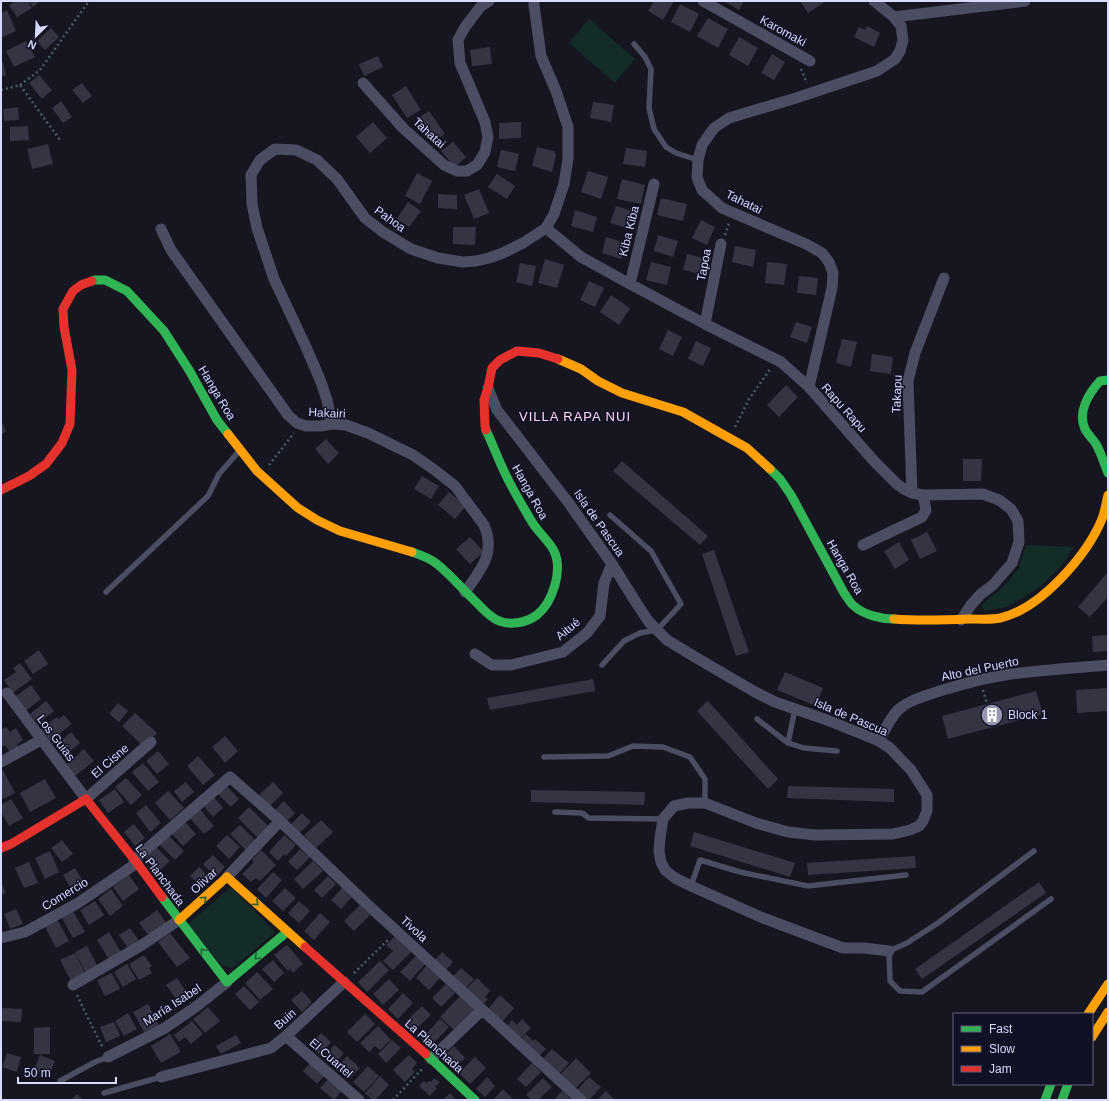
<svg xmlns="http://www.w3.org/2000/svg" width="1109" height="1101" viewBox="0 0 1109 1101" font-family="Arial,sans-serif">
	<style>
		.green { fill: #142c28 }
		.building { fill: #343443 }
		.lines { fill: none; stroke-linecap: round; stroke-linejoin: round }
		.path { stroke: #4b5c64; stroke-width: 2.5; stroke-dasharray: 2 3; stroke-linecap: butt }
		.lane { stroke: #4b4e62; stroke-width: 5.5 }
		.street { stroke: #4b4e62; stroke-width: 11 }
		.fast { stroke: #30b455; stroke-width: 9 }
		.slow { stroke: #ff9f0a; stroke-width: 9 }
		.jam { stroke: #e5322d; stroke-width: 9 }
		.oneway { stroke: #20623e }
		.labels { text-anchor: middle; dominant-baseline: central; stroke-width: 3; stroke-linejoin: round; paint-order: stroke }
		.street-label { font-size: 12px; fill: #d8dbfd; stroke: #111126 }
		.poi-label { font-size: 12px; fill: #d8dbfd; stroke: #111126; text-anchor: start }
		.neighbourhood-label { font-size: 13px; letter-spacing: 1px; fill: #fddaf7; stroke: #111126 }
	</style>
	<rect width="100%" height="100%" fill="#161621"/>
	<!-- green -->
	<path class="green" d="M589,19L635,59L615,83L569,43Z
		M1026,545L1074,547L1062,565L1040,587L1007,607L984,611L982,605L989,598L1001,589L1018,570Z
		M231,887L275,932L233,968L222,966L188,924Z"/>
	<!-- building -->
	<path class="building" d="M16,1H28L32,8L17,17L9,5Z
		M29,1H40L33,7Z
		M654,1H674L663,20L648,11Z
		M724,1H744L739,10Z
		M800,1H826L808,13Z
		M680,4L699,14L690,32L671,22Z
		M7,10L16,31L1,38V13Z
		M708,18L728,29L718,48L697,36Z
		M867,26L880,33L874,47L854,37L859,27L865,30Z
		M51,28L59,37L45,50L37,41Z
		M739,37L758,48L748,66L729,55Z
		M26,41L35,57L14,67L6,51Z
		M490,47L492,64L472,66L470,50Z
		M772,54L785,62L774,80L761,73Z
		M378,56L383,67L364,76L359,64Z
		M3,62L6,75L1,77V63Z
		M39,75L52,90L42,99L29,83Z
		M82,83L92,96L83,103L72,90Z
		M406,86L421,110L407,118L392,95Z
		M61,101L72,117L63,123L52,108Z
		M593,102L614,105L611,122L590,118Z
		M18,107L19,120L4,121L3,109Z
		M429,111L445,134L432,142L416,119Z
		M373,122L387,138L370,153L356,137Z
		M521,122V138L499,139V123Z
		M28,126L29,140L10,141V127Z
		M453,142L466,157L455,167L441,151Z
		M48,144L53,164L32,169L27,149Z
		M537,147L554,151L556,155L552,172L532,166Z
		M626,148L647,151L645,167L623,164Z
		M501,150L519,154L515,171L497,167Z
		M588,171L608,177L601,199L581,192Z
		M417,173L432,181L420,204L405,196Z
		M497,174L515,186L507,199L488,187Z
		M622,179L645,185L641,204L617,199Z
		M479,189L489,213L474,219L464,195Z
		M438,194L457,195V209L438,208Z
		M661,198L687,204L683,221L657,215Z
		M408,202L421,211L409,227L397,219Z
		M616,206L635,212L630,229L610,223Z
		M575,210L597,217L593,232L571,226Z
		M701,220L715,227L707,245L692,238Z
		M453,227H476L475,245L453,244Z
		M658,235L678,241L673,257L654,251Z
		M606,237L626,243L621,259L602,253Z
		M735,246L756,250L753,267L732,262Z
		M687,254L708,259L704,275L683,270Z
		M545,259L564,265L557,288L538,283Z
		M651,262L671,267L667,285L646,280Z
		M767,262L787,264L784,285L765,283Z
		M520,263L536,266L532,286L516,282Z
		M799,276L818,278L816,295L797,293Z
		M589,281L604,288L595,307L580,300Z
		M611,295L630,308L619,325L600,312Z
		M796,322L812,327L807,343L790,337Z
		M668,330L682,337L673,356L659,349Z
		M842,339L857,342L851,367L836,363Z
		M696,341L711,348L703,366L688,359Z
		M872,354L893,357L891,374L870,371Z
		M786,385L798,397L779,417L767,405Z
		M1,420L6,432L1,434Z
		M326,439L339,453L328,464L315,449Z
		M963,459H982L981,481H963Z
		M622,461L708,536L700,545L613,471Z
		M422,476L439,486L431,499L414,489Z
		M449,492L466,506L455,519L438,505Z
		M927,532L937,551L920,559L911,540Z
		M470,537L484,552L470,564L456,549Z
		M899,542L909,560L895,569L884,551Z
		M714,550L749,652L736,656L702,554Z
		M1108,572V597L1090,617L1078,607Z
		M1108,635V651L1093,652L1092,636Z
		M39,650L48,664L33,674L24,661Z
		M20,663L32,679L13,693L4,680L16,672L13,668Z
		M785,672L823,688L816,706L777,690Z
		M593,679L595,691L490,710L487,698Z
		M31,685L41,699L24,712L13,698Z
		M1108,688V711L1077,713L1076,690Z
		M1036,691L1043,714L948,739L942,716Z
		M46,701L54,711L38,724L30,714Z
		M708,701L778,779L768,789L697,711Z
		M118,703L128,711L119,722L109,714Z
		M135,713L157,733L144,747L122,726Z
		M64,715L72,724L50,741L41,729L57,717L59,719Z
		M6,727L10,732L16,728L23,740L17,744L19,746L10,752L5,745L3,747L1,744V730Z
		M71,732L80,743L68,753L59,743Z
		M225,736L238,751L225,763L212,747Z
		M84,749L94,761L75,776L66,765Z
		M158,751L169,764L157,774L146,761Z
		M198,756L215,775L203,785L187,766Z
		M143,763L159,782L148,791L132,772Z
		M3,770L15,793L3,799L1,794V771Z
		M126,778L142,795L131,805L115,787Z
		M45,779L56,798L30,812L20,793Z
		M186,782L194,792L182,802L174,791Z
		M273,782L283,793L268,808L258,796Z
		M226,785L239,799L231,807L217,793Z
		M788,786L894,789V802L787,798Z
		M115,789L124,802L108,813L99,800Z
		M531,790L645,792L644,805L531,802Z
		M168,791L184,808L170,820L155,803Z
		M213,796L223,808L213,817L202,804Z
		M11,799L23,818L9,826L1,812V805Z
		M284,801L295,813L285,823L274,811Z
		M146,805L161,823L150,832L136,813Z
		M249,807L269,827L258,838L238,818Z
		M199,808L214,826L204,834L189,817Z
		M302,813L311,822L298,834L290,825Z
		M321,820L333,832L316,848L304,835Z
		M184,821L196,834L183,846L171,833Z
		M134,824L145,838L135,846L124,832Z
		M240,825L256,841L246,850L230,834Z
		M694,832L795,863L790,877L690,846Z
		M168,835L184,851L175,860L159,844Z
		M227,835L240,847L229,859L216,846Z
		M284,835L296,845L286,856L284,854L278,861L269,852Z
		M62,840L73,854L62,862L51,848Z
		M156,847L170,861L159,871L145,857Z
		M300,849L310,857L297,870L288,862Z
		M261,850L276,865L260,881L256,878L251,882L242,874L254,862L252,860Z
		M50,851L59,872L45,879L35,858Z
		M213,855L225,867L216,877L203,864Z
		M915,856L916,868L808,875L807,863Z
		M313,861L323,871L303,889L294,879Z
		M29,862L38,883L24,888L15,868Z
		M199,867L211,879L202,888L190,876Z
		M75,868L85,885L73,892L63,875Z
		M273,872L282,880L266,898L257,889Z
		M129,875L139,889L123,901L113,887Z
		M328,876L336,884L322,898L314,890Z
		M1,881L6,893L1,895Z
		M1039,882L1046,893L922,979L915,969Z
		M285,888L296,898L283,911L272,901Z
		M342,888L352,897L341,909L331,900Z
		M111,889L123,906L110,916L98,899Z
		M95,901L104,915L89,925L80,910Z
		M299,901L310,911L299,923L288,913Z
		M360,905L370,915L354,931L344,921Z
		M16,909L23,924L10,929L4,914Z
		M157,910L167,924L149,936L139,923Z
		M73,911L85,932L73,938L62,918Z
		M320,913L330,922L314,940L304,931Z
		M57,919L69,941L56,948L44,925Z
		M130,928L140,942L129,950L119,935Z
		M109,932L122,954L110,961L97,940Z
		M170,933L190,958L177,967L158,942Z
		M395,936L411,952L393,970L383,961L393,951L386,945Z
		M287,945L303,964L293,973L290,969L288,971L274,955Z
		M87,946L98,967L86,973L75,952Z
		M442,952L453,962L445,971L434,961Z
		M75,953L85,973L71,981L60,960Z
		M144,955L152,966L149,968L152,973L139,980L129,964Z
		M416,956L425,964L410,981L400,972Z
		M273,960L284,973L274,982L262,969Z
		M380,961L389,970L367,992L358,982Z
		M127,964L136,979L123,987L114,972Z
		M426,966L440,978L429,990L416,978Z
		M461,968L474,979L466,988L453,976Z
		M257,972L273,989L260,1000L245,983Z
		M112,973L120,989L105,996L97,980Z
		M177,978L190,997L180,1004L166,985Z
		M477,978L490,991L485,997L488,999L481,1007L464,991Z
		M389,979L399,990L383,1005L373,994Z
		M446,984L455,993L441,1007L432,998Z
		M244,986L259,1002L250,1010L235,994Z
		M302,991L312,1002L302,1012L291,1000Z
		M403,993L413,1003L398,1019L388,1009Z
		M500,995L514,1008L501,1023L487,1010Z
		M460,996L475,1010L455,1031L440,1017Z
		M148,1004L159,1025L144,1032L133,1012Z
		M422,1006L431,1015L413,1032L404,1023Z
		M208,1007L220,1021L205,1033L193,1019Z
		M2,1008L22,1009L21,1022L2,1021Z
		M128,1013L137,1029L124,1036L115,1021Z
		M365,1014L375,1024L357,1042L347,1032Z
		M440,1019L449,1027L430,1047L421,1039Z
		M522,1019L531,1028L519,1040L506,1027L512,1020L517,1025Z
		M192,1021L203,1034L191,1044L185,1037L179,1042L174,1035Z
		M114,1022L120,1036L106,1042L100,1027Z
		M378,1026L391,1040L380,1050L375,1046L369,1052L360,1043Z
		M50,1027V1054H34V1028Z
		M321,1033L331,1042L320,1055L309,1046Z
		M170,1034L181,1052L161,1063L151,1046Z
		M526,1034L533,1041L535,1039L546,1049L537,1058L519,1041Z
		M236,1035L241,1043L221,1054L216,1046Z
		M392,1040L401,1048L386,1063L378,1054Z
		M334,1045L344,1053L334,1065L324,1058Z
		M454,1046L465,1058L454,1069L442,1058Z
		M552,1049L569,1063L558,1075L542,1060Z
		M7,1053L21,1057L17,1072L2,1067Z
		M40,1055L55,1061L49,1076L34,1070Z
		M409,1055L417,1063L412,1069L415,1072L405,1082L393,1070Z
		M347,1056L360,1068L349,1079L336,1068Z
		M475,1057L486,1068L470,1084L459,1073Z
		M576,1058L591,1073L575,1089L560,1075Z
		M313,1060L327,1073L317,1084L303,1071Z
		M532,1063L541,1072L526,1087L517,1079Z
		M368,1066L379,1076L364,1092L353,1082Z
		M331,1076L344,1088L334,1100L320,1088Z
		M380,1076L389,1085L375,1100H373L365,1093Z
		M487,1077L495,1086L485,1097L476,1089Z
		M589,1077L601,1087L589,1100H587L577,1090Z
		M434,1078L440,1082L435,1087L437,1088L430,1096L419,1086L424,1081L427,1083L429,1081L431,1082Z
		M543,1078L552,1087L538,1100H532L526,1095Z
		M503,1089L513,1099V1100H493Z
		M562,1091L572,1100H554Z
		M606,1091L615,1100H597Z
		M450,1093L456,1100H443Z
		M77,1094L83,1100H71Z"/>
	<g class="lines">
		<!-- path -->
		<path class="path" d="M801,69L807,83
			M20,85L40,70L89,1
			M1,90L20,85L60,140
			M725,235L729,223
			M735,427L749,399L771,368
			M269,465L294,433
			M983,690L987,704
			M354,973L389,939
			M77,995L86,1014L103,1048
			M393,1100L423,1068"/>
		<!-- lane -->
		<path class="lane" d="M634,44L645,57L651,69L649,108L654,129L666,147L676,153L698,160
			M106,592L208,496L219,474L240,450
			M602,665L624,641L640,633L657,630L681,604L651,551L610,515
			M757,719L788,743L804,748L837,751
			M788,743L795,709
			M544,757L608,756L633,746L663,747L690,757L705,779V803
			M555,812L582,813L589,818L663,819
			M1034,851L938,923L907,943L889,951L890,981L900,991L922,992L1051,899
			M691,886L700,860L740,872L808,886L906,875
			M60,1081L95,1062L108,1057
			M104,1093L161,1077"/>
		<!-- street -->
		<path class="street" d="M703,1L810,61
			M894,17L1025,1
			M363,83L403,128L444,165L457,171H467L477,165L485,152L488,137L485,122L460,63L458,40L465,27L481,6L489,1
			M546,228L581,257L630,284L705,324L781,362L809,387L874,461L897,484L904,489L912,493L923,495L983,494L999,500L1011,509L1018,521L1019,542L1012,563L993,585L981,594L971,605L961,620
			M161,229L171,250L288,415L297,423L306,426H321L332,424L346,425L368,433L413,455L436,471L455,486L484,525C496,553 481,570 465,592
			M630,284L654,184
			M705,324L721,244
			M809,387L832,288L833,273L829,262L822,253L806,244L722,208L702,190L697,177L698,160L702,145L714,128L729,118L796,98L877,71L895,59L900,51L903,40L901,26L894,17L874,1
			M488,388L497,410L568,502L612,564L637,604L649,622L667,640L695,657L755,692L775,702L827,720L879,741L890,748L911,770L927,795V811L923,821L919,826L910,830L893,834L815,835L788,832L756,823L705,803H688L674,806L663,819L660,838L659,851L661,862L665,870L675,878L691,886L763,918L843,948H864L889,951
			M332,424L327,400L321,382L306,347L274,279L257,228L252,204L251,175L260,160L275,149L296,150L317,160L337,179L365,218L383,232L411,249L438,258L463,262L476,261L489,258L503,253L523,243L546,228L554,214L564,184L568,159V127L556,91L541,56L534,5V1
			M912,493L908,381L915,353L944,278
			M863,545L922,517L926,510L923,495
			M475,654L492,665H511L563,652L587,633L600,616L604,583L612,564
			M7,693L86,799L151,742
			M879,741C884,731 890,718 898,710C910,699 928,695 943,690C963,684 984,678 1005,675C1039,670 1074,668 1108,665
			M1,762L41,740
			M134,860L230,777L280,821L368,905L581,1100
			M227,877L280,821
			M1,938L25,932L78,903L137,863
			M73,985L142,945L179,920
			M286,1036L359,1100
			M108,1057L165,1028L197,1006L227,982
			M431,1059L482,1010
			M161,1077L271,1048L286,1036L344,982"/>
		<!-- fast -->
		<path class="fast" d="M92,281L95,280H105L127,291L164,331L189,370L217,420L228,434
			M1108,380L1100,381C1089,393 1077,412 1085,429C1088,435 1093,439 1096,444C1101,453 1104,463 1108,473
			M770,469L780,479L791,495L844,593C847,597 850,603 854,606C864,615 881,619 894,619
			M412,552C421,555 430,558 437,564C451,575 463,590 476,602C482,608 489,616 497,620C509,626 526,623 537,615C553,602 563,570 554,551C550,542 537,531 532,522C522,505 511,487 503,469C497,456 492,443 486,430
			M162,897L227,982L287,932
			M426,1054L475,1100
			M1045,1100L1051,1084
			M1062,1100L1068,1084"/>
		<!-- slow -->
		<path class="slow" d="M558,359L581,369L598,381L622,393L683,412L747,448L770,469
			M228,434L257,471L298,508L317,520L340,531L412,552
			M894,619C920,621 945,620 970,619C980,619 991,620 1000,618C1041,609 1087,555 1102,519C1105,511 1106,503 1108,495
			M179,920L227,877L305,947
			M1088,1014L1108,984
			M1092,1037L1108,1012"/>
		<!-- jam -->
		<path class="jam" d="M486,430L485,426L484,400L488,388L492,368L500,360L517,351L539,353L558,359
			M1,490L29,476L46,464L62,443L70,424L72,370L64,327L63,309L73,291L81,285L92,281
			M1,848L11,844L86,799L137,863L162,897
			M305,947L426,1054"/>
	</g>
	<!-- one-way arrows -->
	<defs><path id="oneway-chevron" d="M-2-3.5L2.5 0L-2 3.5" fill="none" stroke-width="1.6" stroke-linecap="round" stroke-linejoin="round"/></defs>
	<g class="oneway">
		<use href="#oneway-chevron" transform="translate(204 899) rotate(-43)"/>
		<use href="#oneway-chevron" transform="translate(256 903) rotate(42)"/>
		<use href="#oneway-chevron" transform="translate(203 951) rotate(-128)"/>
		<use href="#oneway-chevron" transform="translate(257 957) rotate(140)"/>
	</g>
	<!-- icons -->
	<defs>
		<g id="building-disc" transform="scale(1.15)"><circle r="9.5" fill="#9496b0" stroke="#111126"/><path d="M-4-6H4V6H1V3H-1V6H-4ZM-2.5-4.3h1.7v1.8h-1.7ZM.8-4.3h1.7v1.8H.8ZM-2.5-1h1.7V.8h-1.7ZM.8-1h1.7V.8H.8Z" fill="#fff"/></g>
	</defs>
	<g fill-rule="evenodd">
		<use href="#building-disc" x="992" y="715"/>
	</g>
	<g class="labels">
		<!-- street labels -->
		<g class="street-label">
			<text transform="translate(783 31) rotate(29)">Karomaki</text>
			<text transform="translate(429 133) rotate(42)">Tahatai</text>
			<text transform="translate(744 202) rotate(26)">Tahatai</text>
			<text transform="translate(390 219) rotate(36)">Pahoa</text>
			<text transform="translate(629 231) rotate(-76)">Kiba Kiba</text>
			<text transform="translate(704 265) rotate(-79)">Tapoa</text>
			<text transform="translate(217 393) rotate(59)">Hanga Roa</text>
			<text transform="translate(897 394) rotate(-88)">Takapu</text>
			<text transform="translate(844 408) rotate(48)">Rapu Rapu</text>
			<text transform="translate(327 413) rotate(3)">Hakairi</text>
			<text transform="translate(530 492) rotate(61)">Hanga Roa</text>
			<text transform="translate(599 523) rotate(55)">Isla de Pascua</text>
			<text transform="translate(845 567) rotate(60)">Hanga Roa</text>
			<text transform="translate(568 629) rotate(-40)">Aitué</text>
			<text transform="translate(980 669) rotate(-12)">Alto del Puerto</text>
			<text transform="translate(851 717) rotate(23)">Isla de Pascua</text>
			<text transform="translate(56 738) rotate(53)">Los Guias</text>
			<text transform="translate(110 761) rotate(-41)">El Cisne</text>
			<text transform="translate(160 875) rotate(53)">La Planchada</text>
			<text transform="translate(204 881) rotate(-43)">Olivar</text>
			<text transform="translate(65 894) rotate(-31)">Comercio</text>
			<text transform="translate(414 929) rotate(43)">Tivola</text>
			<text transform="translate(172 1005) rotate(-33)">María Isabel</text>
			<text transform="translate(285 1019) rotate(-41)">Buin</text>
			<text transform="translate(434 1046) rotate(42)">La Planchada</text>
			<text transform="translate(331 1058) rotate(41)">El Cuartel</text>
		</g>
		<!-- poi labels -->
		<g class="poi-label">
			<text x="1008" y="715">Block 1</text>
		</g>
		<!-- neighbourhood labels -->
		<g class="neighbourhood-label">
			<text x="575" y="416">VILLA RAPA NUI</text>
		</g>
	</g>
	<!-- border -->
	<rect width="1109" height="1101" fill="none" stroke="#d8dbfd" stroke-width="4"/>
	<!-- legend -->
	<rect x="953" y="1013" width="140" height="72" fill="#111126" stroke="#61627c"/>
	<rect x="961" y="1026" width="20" height="6" fill="#30b455" stroke="#61627c"/>
	<text x="989" y="1033" font-size="12" fill="#d8dbfd">Fast</text>
	<rect x="961" y="1046" width="20" height="6" fill="#ff9f0a" stroke="#61627c"/>
	<text x="989" y="1053" font-size="12" fill="#d8dbfd">Slow</text>
	<rect x="961" y="1066" width="20" height="6" fill="#e5322d" stroke="#61627c"/>
	<text x="989" y="1073" font-size="12" fill="#d8dbfd">Jam</text>
	<!-- north arrow -->
	<g transform="translate(36 36) rotate(204)" stroke="#111126" stroke-width="3" paint-order="stroke">
	<path d="M0-3L7 15L0 10L-7 15Z" fill="#d8dbfd"/>
	<text y="-6" font-size="11" font-weight="bold" text-anchor="middle" fill="#d8dbfd">N</text>
	</g>
	<!-- scale -->
	<path d="M18 1077v6h98v-6" fill="none" stroke="#d8dbfd" stroke-width="2"/>
	<text x="24" y="1077" font-size="12" fill="#d8dbfd" stroke="#111126" stroke-width="3" paint-order="stroke">50 m</text>
</svg>
